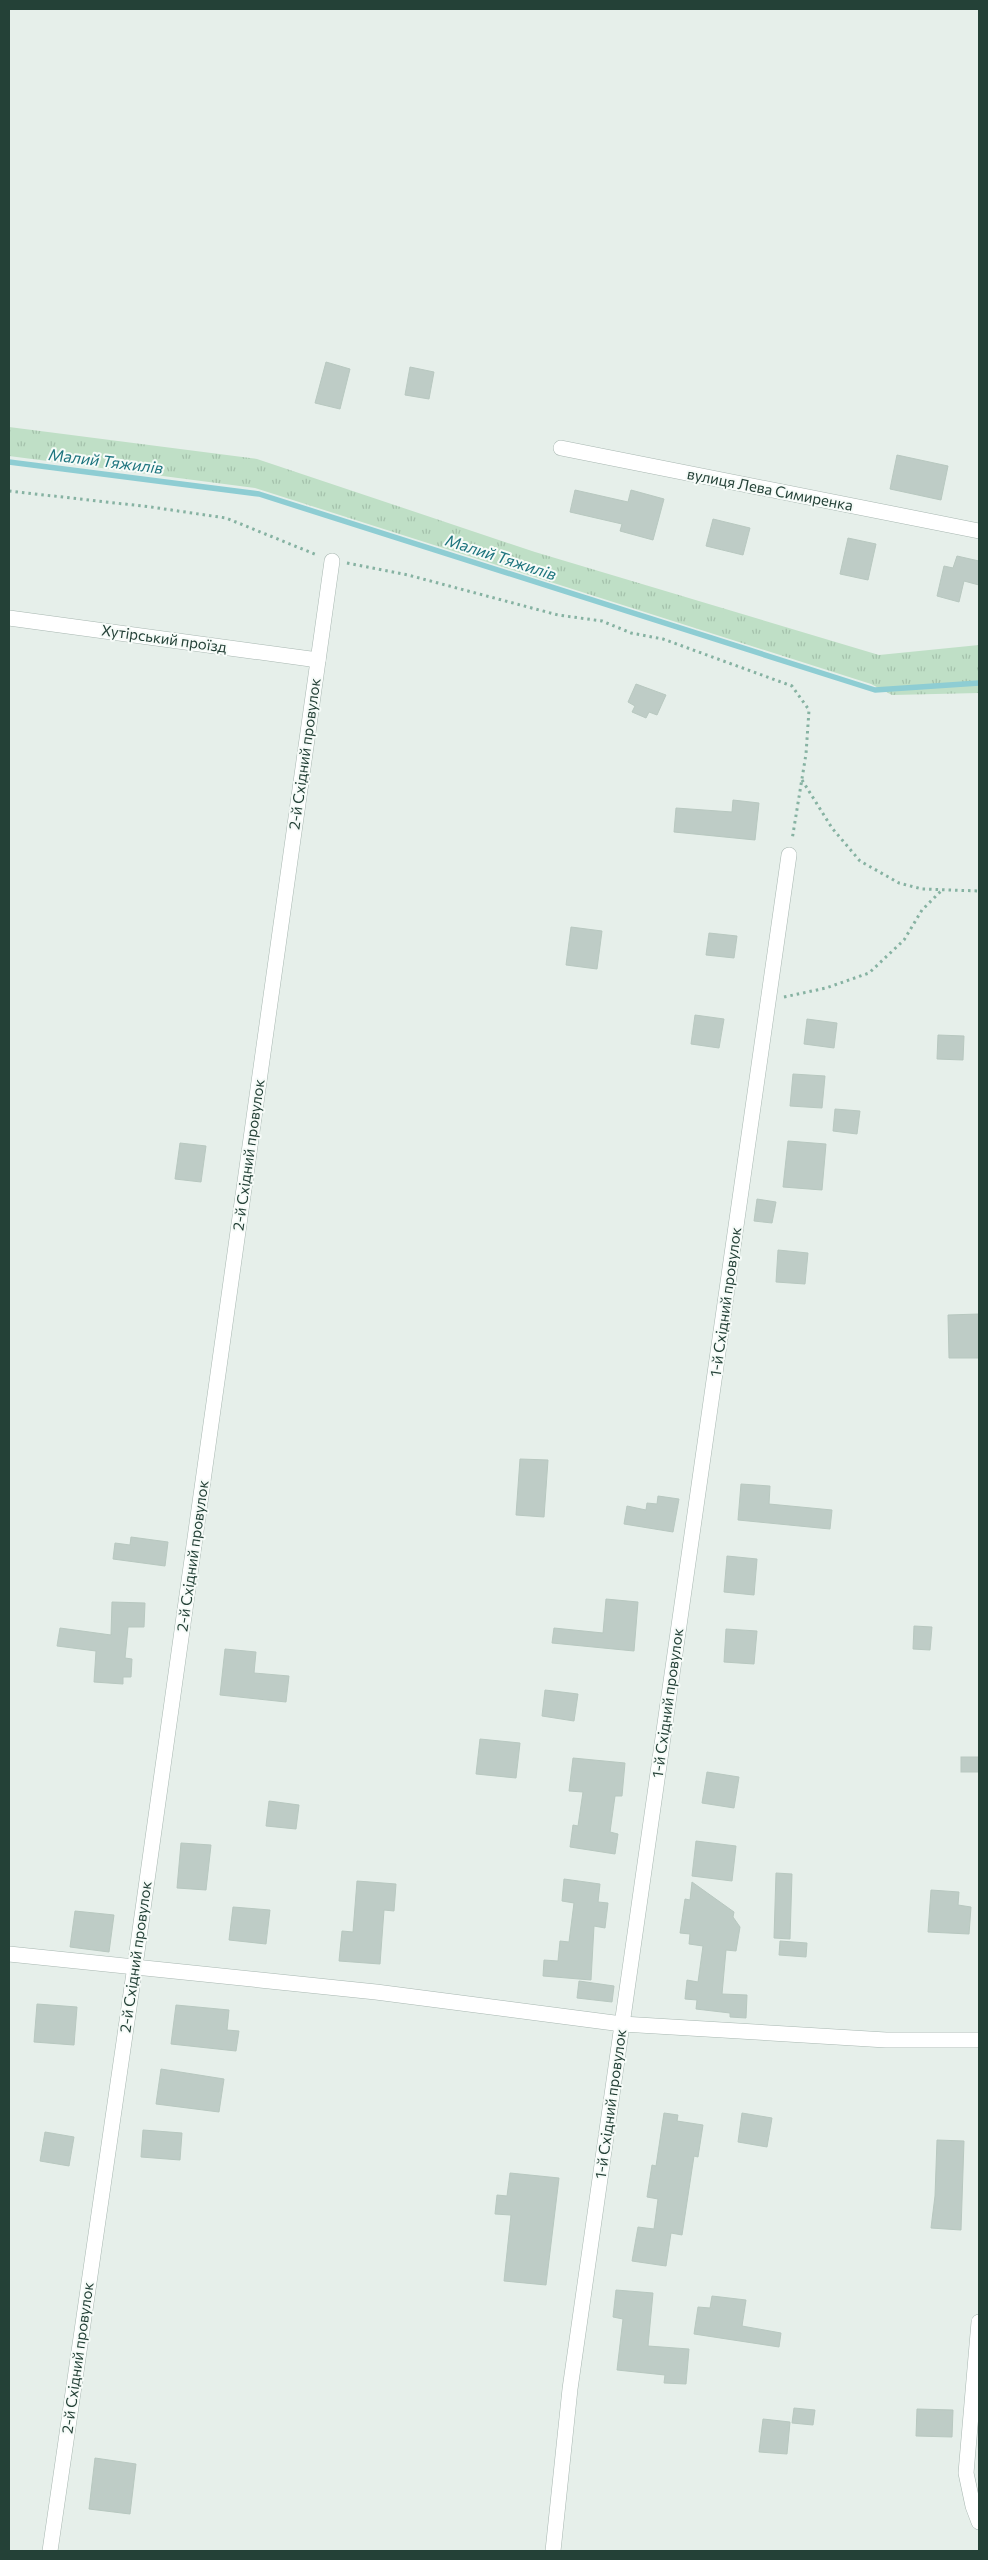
<svg xmlns="http://www.w3.org/2000/svg" width="988" height="2560" font-family="Commissioner,sans-serif">
<style>
.grass{fill:url(#grass-tufts)}
.lines{fill:none;stroke-linecap:round;stroke-linejoin:round}
.stream{stroke:#8ecdd3;stroke-width:5.5}
.building{fill:#beccc6;stroke:#b8c8c0}
.street-casing{stroke:#a8b7b1;stroke-width:16}
.path{stroke:#86b2a2;stroke-width:3;stroke-dasharray:2.5 4;stroke-linecap:butt}
.street{stroke:#fff;stroke-width:15}
.labels{text-anchor:middle;stroke-width:4;stroke-linejoin:round;paint-order:stroke}
.street-label{font-size:15px;fill:#244137;stroke:#f6fbf8}
.water-label{font-size:16px;font-style:italic;fill:#1d747e;stroke:#f6fbf8}
</style>
<defs>
<pattern id="grass-tufts" width="24" height="20" patternUnits="userSpaceOnUse" patternTransform="scale(1.25)"><rect width="24" height="20" fill="#bfdfc6"/><path d="M3 7l-1-3M5 7V3M7 7l1-3M15 17l-1-3M17 17v-4M19 17l1-3" fill="none" stroke="#a4c1ab"/></pattern>
</defs>
<rect width="100%" height="100%" fill="#e6efea"/>
<path class="grass" d="M9,427L257,459L535,552L879,655L979,645V693L892,695L871,684L255,488L9,456Z"/>
<g class="lines">
<path class="stream" d="M9,462L259,494L875,690L979,683"/>
</g>
<g class="building">
<path d="M326,362L350,369L340,409L315,403Z"/>
<path d="M410,367L434,372L429,399L405,395Z"/>
<path d="M897,455L948,466L941,500L890,489Z"/>
<path d="M575,490L628,502L631,490L664,499L653,540L620,531L622,524L570,512Z"/>
<path d="M713,519L750,528L743,555L706,546Z"/>
<path d="M848,538L876,544L868,580L840,574Z"/>
<path d="M957,556L979,561V585L964,581L959,602L937,596L944,566L953,568Z"/>
<path d="M636,684L666,695L657,715L649,712L646,718L632,712L635,706L628,702Z"/>
<path d="M733,800L759,803L755,840L674,832L676,808L732,812Z"/>
<path d="M571,927L602,931L597,969L566,965Z"/>
<path d="M709,933L737,936L734,958L706,955Z"/>
<path d="M695,1015L724,1019L719,1048L691,1044Z"/>
<path d="M807,1019L837,1023L834,1048L804,1044Z"/>
<path d="M938,1035L964,1036L963,1060L937,1059Z"/>
<path d="M793,1074L825,1076L822,1108L790,1106Z"/>
<path d="M835,1109L860,1111L857,1134L833,1131Z"/>
<path d="M788,1141L826,1144L822,1190L783,1187Z"/>
<path d="M180,1143L206,1146L201,1182L175,1179Z"/>
<path d="M757,1199L776,1202L772,1223L754,1221Z"/>
<path d="M778,1250L808,1253L805,1284L776,1282Z"/>
<path d="M979,1314V1358H949L948,1315Z"/>
<path d="M520,1459L548,1460L544,1517L516,1515Z"/>
<path d="M741,1484L770,1486L769,1504L832,1510L830,1529L738,1520Z"/>
<path d="M658,1496L679,1499L673,1532L624,1524L627,1506L646,1510L647,1503L657,1504Z"/>
<path d="M131,1537L168,1542L165,1566L113,1559L115,1543L130,1545Z"/>
<path d="M727,1556L757,1559L754,1595L724,1592Z"/>
<path d="M606,1599L638,1602L634,1651L552,1643L554,1628L603,1633Z"/>
<path d="M112,1602L145,1603L144,1627H128L125,1658L132,1659L131,1677H123V1684L94,1682L96,1651L57,1646L60,1628L111,1635Z"/>
<path d="M914,1626L932,1627L930,1650L913,1649Z"/>
<path d="M726,1629L757,1631L754,1664L724,1662Z"/>
<path d="M225,1649L256,1652L254,1673L289,1676L286,1702L220,1695Z"/>
<path d="M545,1690L578,1694L574,1721L542,1716Z"/>
<path d="M480,1739L520,1743L516,1778L476,1774Z"/>
<rect x="961" y="1757" width="18" height="15"/>
<path d="M573,1758L625,1763L622,1796H615L610,1832L618,1834L615,1854L570,1847L573,1825L578,1826L583,1792L569,1791Z"/>
<path d="M707,1772L739,1777L734,1808L702,1803Z"/>
<path d="M269,1801L299,1805L296,1829L266,1826Z"/>
<path d="M696,1841L736,1846L732,1881L692,1876Z"/>
<path d="M181,1843L211,1845L206,1890L177,1888Z"/>
<path d="M776,1873L792,1874L790,1939L774,1938Z"/>
<path d="M564,1879L600,1884L598,1902L608,1903L605,1928L594,1926L591,1980L543,1976L544,1960L558,1961L560,1941L569,1942L574,1903L562,1901Z"/>
<path d="M357,1881L396,1884L394,1911L384,1910L380,1964L339,1961L342,1931L353,1932Z"/>
<path d="M692,1882L734,1912L733,1917L740,1927L736,1951L726,1950L722,1994L747,1995L746,2018L730,2017V2013L696,2009L697,2000L685,1999L687,1980L698,1982L703,1946L689,1944L690,1934L680,1933L685,1899L690,1900Z"/>
<path d="M931,1890L959,1892L958,1905L971,1907L969,1934L928,1932Z"/>
<path d="M233,1907L270,1910L266,1944L229,1940Z"/>
<path d="M75,1911L114,1915L109,1952L70,1947Z"/>
<path d="M780,1941L807,1943L806,1957L779,1955Z"/>
<path d="M579,1981L614,1986L612,2002L577,1998Z"/>
<path d="M37,2004L77,2007L74,2045L34,2042Z"/>
<path d="M176,2005L229,2010L227,2030L239,2031L236,2051L171,2044Z"/>
<path d="M161,2069L224,2079L219,2112L156,2104Z"/>
<path d="M664,2113L678,2115L677,2121L703,2125L698,2157L694,2156L682,2235L671,2233L666,2266L632,2261L638,2227L654,2229L658,2199L647,2197L652,2165L656,2166Z"/>
<path d="M742,2113L772,2118L767,2147L738,2142Z"/>
<path d="M143,2130L182,2133L180,2160L141,2157Z"/>
<path d="M45,2132L74,2137L69,2166L40,2161Z"/>
<path d="M937,2140L964,2141L961,2230L931,2228L935,2196Z"/>
<path d="M510,2173L559,2178L546,2285L504,2281L511,2215L495,2214L497,2195L507,2196Z"/>
<path d="M616,2290L653,2293L648,2346L689,2349L686,2384L664,2383L665,2375L617,2370L623,2319L613,2317Z"/>
<path d="M712,2296L746,2300L742,2326L781,2333L779,2347L694,2334L698,2307L710,2308Z"/>
<path d="M794,2408L815,2410L813,2425L792,2423Z"/>
<path d="M917,2409L953,2410L952,2437L916,2436Z"/>
<path d="M763,2419L790,2422L787,2454L759,2452Z"/>
<path d="M95,2458L136,2464L130,2514L89,2509Z"/>
</g>
<g class="lines">
<g class="street-casing">
<g id="street">
<path d="M561,448L979,531"/>
<path d="M9,618L318,660"/>
<path d="M9,1954L376,1992L622,2024L886,2040H979"/>
<path d="M979,2322L966,2473L973,2506L979,2522"/>
<path d="M50,2551L135,1966L332,561"/>
<path d="M553,2551L570,2389L789,855"/>
</g>
</g>
<g class="path">
<path d="M9,491L151,507L226,518L317,555"/>
<path d="M347,563L408,575L558,615L602,621L631,633L663,639L792,686L809,710L806,754L792,840"/>
<path d="M802,780L832,828L860,861L899,883L922,889L979,891"/>
<path d="M784,997L826,988L869,973L904,940L922,910L943,889"/>
</g>
<use href="#street" class="street"/>
</g>
<g class="labels">
<g class="street-label">
<text transform="translate(770 490) rotate(11)" y="5">вулиця Лева Симиренка</text>
<text transform="translate(164 639) rotate(8)" y="5">Хутірський проїзд</text>
<text transform="translate(305 754) rotate(-82)" y="5">2-й Східний провулок</text>
<text transform="translate(249 1155) rotate(-82)" y="5">2-й Східний провулок</text>
<text transform="translate(726 1302) rotate(-82)" y="5">1-й Східний провулок</text>
<text transform="translate(193 1556) rotate(-82)" y="5">2-й Східний провулок</text>
<text transform="translate(668 1703) rotate(-82)" y="5">1-й Східний провулок</text>
<text transform="translate(136 1957) rotate(-82)" y="5">2-й Східний провулок</text>
<text transform="translate(611 2104) rotate(-82)" y="5">1-й Східний провулок</text>
<text transform="translate(78 2358) rotate(-82)" y="5">2-й Східний провулок</text>
</g>
<g class="water-label">
<text transform="translate(106 461) rotate(7)" y="6">Малий Тяжилів</text>
<text transform="translate(501 557) rotate(18)" y="6">Малий Тяжилів</text>
</g>
</g>
<rect width="988" height="2560" fill="none" stroke="#244137" stroke-width="20"/>
</svg>
